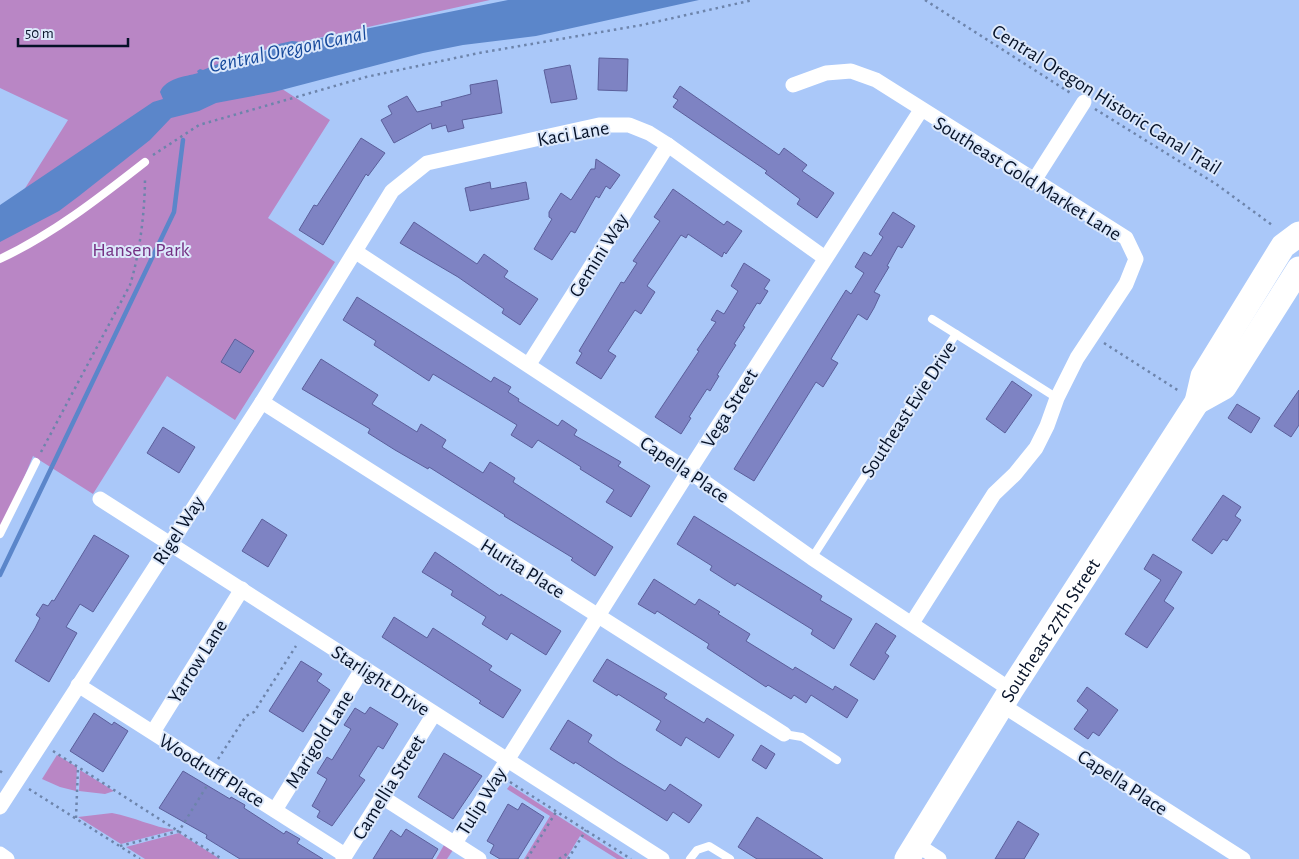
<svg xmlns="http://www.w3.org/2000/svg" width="1299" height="859" font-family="'Alegreya Sans',sans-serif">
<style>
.green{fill:#b986c5}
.water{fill:#5b86ca}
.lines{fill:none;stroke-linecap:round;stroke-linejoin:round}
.stream{stroke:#5b86ca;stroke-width:4.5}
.building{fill:#7e83c3;stroke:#5b5f9b}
.path{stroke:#6d84ab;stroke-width:2.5;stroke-dasharray:2.5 4;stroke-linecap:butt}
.service{stroke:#fff;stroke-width:8}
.minor{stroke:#fff;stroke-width:15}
.primary{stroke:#fff;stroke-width:25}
.labels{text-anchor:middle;stroke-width:4;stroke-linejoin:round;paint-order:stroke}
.street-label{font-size:20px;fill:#061228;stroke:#dce8fb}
.park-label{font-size:20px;fill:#743083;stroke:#dce8fb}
.water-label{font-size:21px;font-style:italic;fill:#16499b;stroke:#dce8fb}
</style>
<rect width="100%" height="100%" fill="#aac8f9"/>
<g class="green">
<path d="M0,0H490L233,57L330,120L268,218L335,262L235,420L167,376L93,494L33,456L0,537V228L68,120L0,88Z"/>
<path d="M57,755L77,767L76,791L60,787L42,779Z"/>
<path d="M80,770L114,791L105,794L79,791Z"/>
<path d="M510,785L625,859H617L580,836L566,859H524L550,816L507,789Z"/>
<path d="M112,813C134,817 153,827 175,830L121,844L78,817Z"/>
<path d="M179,833L220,859H145L126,847Z"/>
<path d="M444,845L453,850L447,859H436Z"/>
</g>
<path class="water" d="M508,0H699L536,36L463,45L423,53L274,92L216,103L199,111L171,118L150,140L79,196L59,211L0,242V205L153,102L163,99L160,92C166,78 184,77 198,73L197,71L200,69L203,70L230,59L266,51L274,45L292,41L301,42Z"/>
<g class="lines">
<path class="stream" d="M0,575L174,212L183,140"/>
</g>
<g class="building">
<path d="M599,58L628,59L627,91L598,90Z"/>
<path d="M570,65L577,99L551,103L544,70Z"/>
<path d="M497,80L502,113L462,120L464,128L448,132L446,125L432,129L431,123L394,143L381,120L392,114L388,106L407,96L417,112L442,106L441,102L471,94L470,85Z"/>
<path d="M680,86L779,155L784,148L807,165L802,171L834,193L817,218L797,204L800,199L765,173L767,171L673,107L678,100L673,97Z"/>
<path d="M361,138L385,153L368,176L366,174L323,245L299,230L314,205L317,206Z"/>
<path d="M596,159L620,175L610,189L606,186L599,198L596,196L575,233L571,231L552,260L534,249L552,219L549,217V212L561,193L571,200L591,169H595Z"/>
<path d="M490,182L491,189L526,182L529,199L470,211L465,188Z"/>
<path d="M673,189L724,225L727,221L742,231L726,254L724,252L722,257L688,234L686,238L681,235L647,286L655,292L641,314L635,310L608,351L616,356L601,379L576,363L582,353L579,351L621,282L624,283L637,263L633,261L660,221L654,217Z"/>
<path d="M893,212L915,226L902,248L898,246L887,266L889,267L874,292L880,295L874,308L867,320L858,314L831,359L838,363L823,387L816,382L754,481L734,469L846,290L851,294L864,273L855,267L864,252L871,256L883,237L879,234Z"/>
<path d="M414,222L477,264L484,254L508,271L504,277L538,299L520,325L502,313L504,309L458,277L400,243Z"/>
<path d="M744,263L770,280L764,289L768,291L760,304L757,303L743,326L745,327L734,344L736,345L717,375L719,376L710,391L707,389L689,417L691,418L681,434L655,417L699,351L697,350L716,322L711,320L717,310L724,314L738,291L731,286Z"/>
<path d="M357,297L491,382L494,377L511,387L508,392L519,399L518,401L558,426L562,420L577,430L574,435L621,462L618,466L650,486L631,517L606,502L614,490L580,469L581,467L538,440L532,448L511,435L517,425L433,374L429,381L374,345L376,341L343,320Z"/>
<path d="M235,339L254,351L240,373L221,362Z"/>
<path d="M321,359L378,395L372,404L417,432L421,424L446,440L442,447L483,473L490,462L515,478L513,482L613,547L595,576L571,560L573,558L504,516L505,515L429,467L428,469L395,450L368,433L370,429L302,389Z"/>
<path d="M1012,381L1032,395L1005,433L986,419Z"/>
<path d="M1299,390V425L1291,437L1274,426Z"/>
<path d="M1237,404L1260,418L1251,433L1228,418Z"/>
<path d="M163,427L195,447L179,473L147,453Z"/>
<path d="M1223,495L1241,507L1235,516L1241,520L1227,541L1223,539L1212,554L1192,540Z"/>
<path d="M694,516L822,596L820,600L852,619L834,649L811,634L813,630L737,583L735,586L710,570L712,566L677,544Z"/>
<path d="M262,519L287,535L268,567L242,551Z"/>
<path d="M94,535L129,556L93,612L80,604L66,627L77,633L49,682L15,661L35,628L40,618L36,615L43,604L48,606L52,600L54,601Z"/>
<path d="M435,552L500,596L501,594L561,631L546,655L511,633L507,640L482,624L486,617L451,595L453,591L422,572Z"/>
<path d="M1153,554L1182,572L1164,601L1174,608L1147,648L1125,634L1161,580L1144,569Z"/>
<path d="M654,579L695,605L699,599L720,612L718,614L750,634L746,641L793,670L795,667L833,690L835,686L858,700L847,718L811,695L806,703L794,695L791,699L768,685L766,687L707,648L709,644L657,611L655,614L638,604Z"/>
<path d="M394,617L427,638L433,628L492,666L489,670L521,690L503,718L479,703L481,701L382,637Z"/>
<path d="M876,623L896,636L885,653L889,656L874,680L850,665Z"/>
<path d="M607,659L667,694L664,698L704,723L707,718L734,735L719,758L686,737L681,746L656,730L661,721L618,694L617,696L593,681Z"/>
<path d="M301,661L322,674L317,681L330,690L303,732L269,711Z"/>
<path d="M1087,687L1118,710L1099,736L1093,732L1088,739L1074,729L1088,710L1077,701Z"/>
<path d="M370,707L398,724L383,749L378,746L359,776L365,780L332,826L317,817L320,811L312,806L327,779L317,773L327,757L332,760L351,729L344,725L355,708L365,714Z"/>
<path d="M94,713L112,725L114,722L128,731L103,772L70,751Z"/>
<path d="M568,720L592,735L588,742L618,762L665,791L670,784L702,805L689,823L673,812L667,821L575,762L574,764L550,749Z"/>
<path d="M761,745L775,754L766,769L752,760Z"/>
<path d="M444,753L482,776L453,819L418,797Z"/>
<path d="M183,771L230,799L231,797L245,805L244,808L284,834L286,831L300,839L297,843L323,859H240L206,838L207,835L159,808Z"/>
<path d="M522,803L544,817L518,859H500L490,853L494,845L487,841L508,804L518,810Z"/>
<path d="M757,817L823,859H757L738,847Z"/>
<path d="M1018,821L1039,834L1024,859H995Z"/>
<path d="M406,829L438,849L432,859H373L391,830L401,837Z"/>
</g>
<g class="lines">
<g class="path">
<path d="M925,0L1072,94"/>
<path d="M1095,109L1216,184L1272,225"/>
<path d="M153,155L199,125L366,77L479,53L642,25L753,0"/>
<path d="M1104,343L1179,391"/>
<path d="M41,452L130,285C140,253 145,210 145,177"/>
<path d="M53,751L222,859"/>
<path d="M218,759L246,716L254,712L296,646"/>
<path d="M0,771L5,775"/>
<path d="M510,782L631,859"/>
<path d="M29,789L140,859"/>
<path d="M76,818L78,767"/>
<path d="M120,846L179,831L208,784"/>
<path d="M527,859L556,812"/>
<path d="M559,859L570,852"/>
<path d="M568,859L586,830"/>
</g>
<g class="service">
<path d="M0,259C53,234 99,198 145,162"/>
<path d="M932,319L956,334"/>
<path d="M0,534L36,462"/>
<path d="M812,558L956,334L1057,398"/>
<path d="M784,734L802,737L837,760"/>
<path d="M690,859L697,850L709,846L730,859"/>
</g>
<g class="minor">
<path d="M793,85L826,73L851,71L876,80L1126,238L1136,259L1126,284L1077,358L1057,398L1047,426L1036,448L1015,474L994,494L912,623"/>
<path d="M1035,179L1084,102"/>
<path d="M356,252L689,471L812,558L1011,690"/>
<path d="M529,364L668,145"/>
<path d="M262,402L784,734"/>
<path d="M100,499L662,859"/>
<path d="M78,685L345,855"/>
<path d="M1002,705L1243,859"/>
<path d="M153,732L242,589"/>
<path d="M382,797L479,859"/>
<path d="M0,807L262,402L392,191L427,163L599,125H629L649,133L668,145L825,258"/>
<path d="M275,810L363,668"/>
<path d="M455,843L689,471L921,110"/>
<path d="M916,844L939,859"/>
<path d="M0,854L7,859"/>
<path d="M343,859L434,714"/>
</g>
<g class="primary">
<path d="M1197,402L1224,387L1299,269"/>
<path id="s1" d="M907,859L1011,690L1197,402L1203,376L1283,246L1299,234"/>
</g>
</g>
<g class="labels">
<g class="street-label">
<text transform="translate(1107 99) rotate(32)" y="7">Central Oregon Historic Canal Trail</text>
<text transform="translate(573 133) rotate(-10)" y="7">Kaci Lane</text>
<text transform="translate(1028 178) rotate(32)" y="7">Southeast Gold Market Lane</text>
<text transform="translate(598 255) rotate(-58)" y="7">Gemini Way</text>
<text transform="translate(729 408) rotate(-58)" y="7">Vega Street</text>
<text transform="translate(908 409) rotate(-57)" y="7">Southeast Evie Drive</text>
<text transform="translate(685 469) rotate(34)" y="7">Capella Place</text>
<text transform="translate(178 530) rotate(-57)" y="7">Rigel Way</text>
<text transform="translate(523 568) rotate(32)" y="7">Hurita Place</text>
<text dy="7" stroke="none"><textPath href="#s1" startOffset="270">Southeast 27th Street</textPath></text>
<text transform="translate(197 661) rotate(-58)" y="7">Yarrow Lane</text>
<text transform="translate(381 680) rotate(33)" y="7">Starlight Drive</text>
<text transform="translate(319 739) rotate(-58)" y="7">Marigold Lane</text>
<text transform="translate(212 770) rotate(32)" y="7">Woodruff Place</text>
<text transform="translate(1123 782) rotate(33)" y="7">Capella Place</text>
<text transform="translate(388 787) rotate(-58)" y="7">Camellia Street</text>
<text transform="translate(481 801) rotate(-58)" y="7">Tulip Way</text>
</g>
<g class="park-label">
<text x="141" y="256">Hansen Park</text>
</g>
<g class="water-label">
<text transform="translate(288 49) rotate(-12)" y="7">Central Oregon Canal</text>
</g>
</g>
<path d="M18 38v8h110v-8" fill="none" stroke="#061228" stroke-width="2.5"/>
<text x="25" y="38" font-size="15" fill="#061228" stroke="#dce8fb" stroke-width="4" paint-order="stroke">50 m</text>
</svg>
